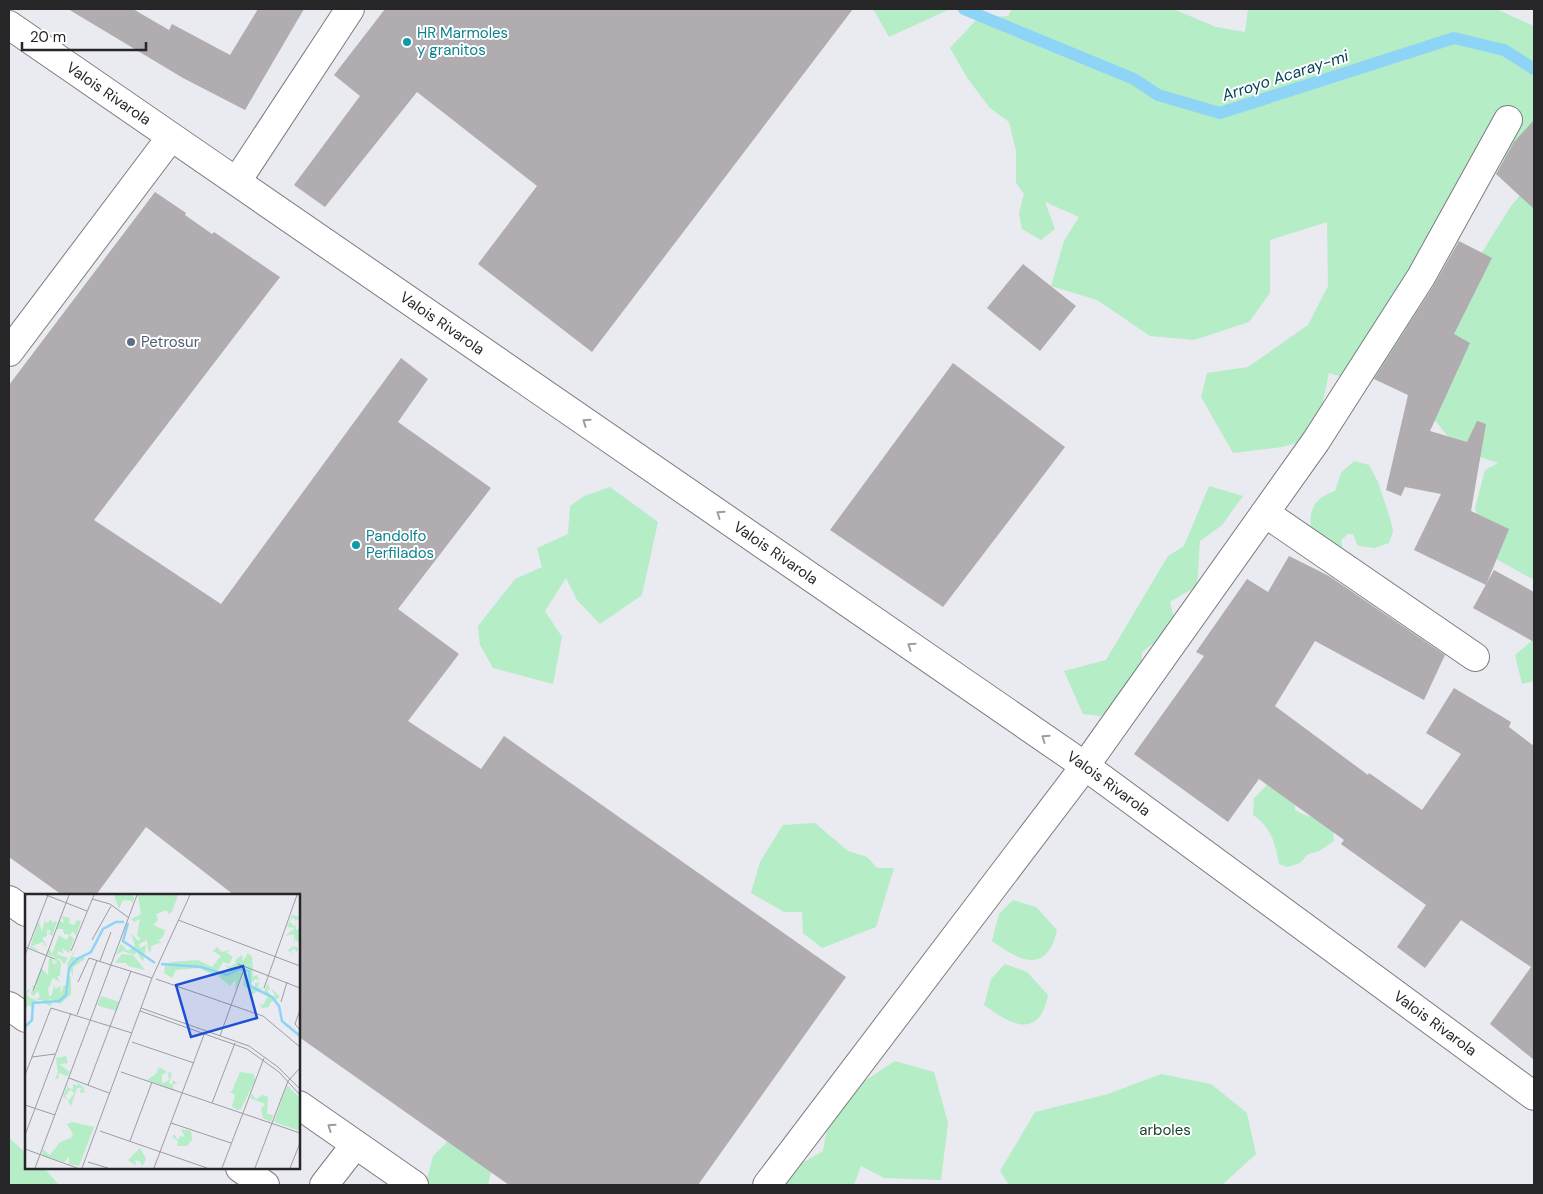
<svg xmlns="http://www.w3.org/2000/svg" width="1543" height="1194" font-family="'DM Sans',sans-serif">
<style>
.green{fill:#b4edc6}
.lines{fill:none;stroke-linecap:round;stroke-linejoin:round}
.stream{stroke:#8ed4f7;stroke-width:12}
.building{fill:#b0acb0}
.minor-casing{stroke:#7c7c82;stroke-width:30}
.minor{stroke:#fff;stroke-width:28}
.oneway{stroke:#9d9d9e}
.culture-dot{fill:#0f9aa8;stroke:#fff;stroke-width:2}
.service-dot{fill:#5c6f8a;stroke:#fff;stroke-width:2}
.labels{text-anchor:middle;stroke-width:4;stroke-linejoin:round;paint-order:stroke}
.culture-label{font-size:15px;fill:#0d838f;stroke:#fff;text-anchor:start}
.street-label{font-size:15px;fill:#262628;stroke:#fff}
.service-label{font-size:15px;fill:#4e5e75;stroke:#fff;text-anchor:start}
.park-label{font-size:15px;fill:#164529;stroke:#fff}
.water-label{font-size:16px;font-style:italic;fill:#05435a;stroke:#fff}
.inset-river{fill:none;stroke:#8ed4f7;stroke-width:2.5}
.inset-road{fill:none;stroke:#9c9ca1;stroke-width:1}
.view{fill:#1d4ed8;fill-opacity:0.15;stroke:#1d4ed8;stroke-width:2.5}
.inset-edge{fill:none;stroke:#262628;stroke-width:2.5}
</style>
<rect width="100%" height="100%" fill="#eaeaf1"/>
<g class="green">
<path d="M873,9H950L889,37Z"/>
<path d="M1012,9H1173L1216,27L1245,32L1248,9H1496L1534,26V154L1511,151L1453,215L1419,286L1416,349L1367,384L1329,373L1315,438L1282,447L1233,453L1201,397L1207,373L1248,367L1308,325L1328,286L1327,222L1270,240V293L1249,322L1194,340L1150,336L1097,300L1051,286L1064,241L1079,217L1045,202L1055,229L1041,240L1022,229L1019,213L1024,194L1016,183V151L1009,122L990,108L968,79L950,48L978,18L1008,16Z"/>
<path d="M1534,179V580L1498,560L1474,540L1478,518L1475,508L1485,470L1498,463L1459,450L1429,413L1466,278L1511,206Z"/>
<path d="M1354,461L1369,465L1378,482L1390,518L1393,531L1389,543L1375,548L1358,546L1353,534H1348L1341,540L1344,556L1313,536C1307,514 1311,499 1335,491L1341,473Z"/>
<path d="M1209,486L1243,496L1222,525L1200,541L1197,586L1170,602L1176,626L1142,652L1141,677L1101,716L1083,714L1064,671L1106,660L1168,556L1184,546Z"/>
<path d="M610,487L658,522L642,595L600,624L577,600L566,578L545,611L562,637L553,684L493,668L480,645L478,626L515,579L542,567L537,548L568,534L570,506L584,496Z"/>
<path d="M1534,639V681L1522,684L1515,655Z"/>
<path d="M1267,785H1283L1295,798V810C1306,818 1320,817 1332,820L1334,841L1319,851L1308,854L1300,863L1287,867L1279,864C1275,843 1272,828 1253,815L1254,798Z"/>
<path d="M815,823L848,851L867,857L877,868H894L876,927L822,948L803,933L802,912H784L751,893L760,862L783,825Z"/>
<path d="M1013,900L1036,907L1057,930C1047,975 1019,961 992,941L999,914Z"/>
<path d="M1005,964L1027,972L1048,995C1039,1040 1011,1025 984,1005L991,979Z"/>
<path d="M895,1061L934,1072L948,1123L941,1180L884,1178L861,1166L854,1185H779L790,1170L823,1151L829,1116L857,1086Z"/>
<path d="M1161,1074L1211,1084L1247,1113L1256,1154L1222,1185H1009L1000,1171L1035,1112L1108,1094Z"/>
<path d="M9,1138L26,1153V1168H44L59,1185H9Z"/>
<path d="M447,1142L470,1149L491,1172L488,1185H429L426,1183L433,1156Z"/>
</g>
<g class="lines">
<path class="stream" d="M964,9L1134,79L1158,95L1220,113L1454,38L1504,50L1534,69"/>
</g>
<g class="building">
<path d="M68,9H133L169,30L172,24L230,55L258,9H304L245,110L183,78Z"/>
<path d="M385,9H853L592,352L478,264L537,186L417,92L325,207L294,185L360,96L334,75Z"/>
<path d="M1534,120V209L1496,174L1514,142Z"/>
<path d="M155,192L186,213L185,215L212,234L214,232L280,277L94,520L221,604L401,358L428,379L398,422L491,488L398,609L459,654L408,721L481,769L504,736L846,977L698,1185H509L299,1037V895H234L146,827L96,895H62L9,857V385Z"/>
<path d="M1459,241L1492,258L1454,334L1470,343L1430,431L1467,442L1477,421L1486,424L1471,511L1509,529L1486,585L1414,550L1441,494L1405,487L1401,496L1386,490L1408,395L1374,379L1434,285Z"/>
<path d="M1023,264L1076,306L1040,351L987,308Z"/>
<path d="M953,363L1065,447L943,607L830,530Z"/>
<path d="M1289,556L1329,576L1445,655L1424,700L1315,641L1275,706L1368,775L1369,773L1422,810L1461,754L1426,733L1454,688L1511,722L1509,727L1534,746V1060L1490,1024L1531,967L1461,920L1425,968L1397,947L1426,905L1341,844L1344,840L1259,779L1228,822L1134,754L1204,656L1196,652L1247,579L1268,592Z"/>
<path d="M1494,570L1534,592V642L1473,608Z"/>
</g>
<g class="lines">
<g class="minor-casing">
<g id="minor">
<path id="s1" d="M9,25L1085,766L1534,1096"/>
<path d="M237,181L350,9"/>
<path d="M9,352L171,137"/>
<path d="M1265,513L1475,657"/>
<path d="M9,900L26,912"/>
<path d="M9,1006L26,1018"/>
<path d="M299,1105L414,1185"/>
<path d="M240,1168L265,1185"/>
<path d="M324,1185L355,1145"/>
<path d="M767,1185L1085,766L1316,441L1421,277L1508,120"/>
</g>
</g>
<use href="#minor" class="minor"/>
</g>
<defs><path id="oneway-chevron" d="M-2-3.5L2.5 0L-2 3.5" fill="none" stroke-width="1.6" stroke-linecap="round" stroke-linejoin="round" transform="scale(1.25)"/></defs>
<g class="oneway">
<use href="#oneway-chevron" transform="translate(586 422) rotate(-145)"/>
<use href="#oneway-chevron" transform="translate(720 514) rotate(-145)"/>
<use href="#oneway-chevron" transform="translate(911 646) rotate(-145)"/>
<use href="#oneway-chevron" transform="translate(1045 738) rotate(-145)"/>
<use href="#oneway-chevron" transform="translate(331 1127) rotate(-145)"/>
</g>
<g class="culture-dot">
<circle cx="407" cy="42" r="5"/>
<circle cx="356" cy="545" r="5"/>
</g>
<circle class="service-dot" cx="131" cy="342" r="5"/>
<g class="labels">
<g class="culture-label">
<text x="417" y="38">HR Marmoles<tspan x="417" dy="17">y granitos</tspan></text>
<text x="366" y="541">Pandolfo<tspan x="366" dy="17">Perfilados</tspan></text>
</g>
<g class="street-label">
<text dy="5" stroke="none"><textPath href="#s1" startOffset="121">Valois Rivarola</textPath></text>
<text dy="5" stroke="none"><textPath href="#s1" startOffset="526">Valois Rivarola</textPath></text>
<text dy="5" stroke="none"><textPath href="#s1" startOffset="931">Valois Rivarola</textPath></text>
<text dy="5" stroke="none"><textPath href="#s1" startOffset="1336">Valois Rivarola</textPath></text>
<text dy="5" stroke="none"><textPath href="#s1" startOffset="1741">Valois Rivarola</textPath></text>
</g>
<g class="service-label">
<text x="141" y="347">Petrosur</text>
</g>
<g class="park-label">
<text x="1165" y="1135">arboles</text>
</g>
<g class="water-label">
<text transform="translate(1285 75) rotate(-18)" y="6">Arroyo Acaray-mi</text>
</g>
</g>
<g transform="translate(25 894)">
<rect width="275" height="275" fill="#eaeaf1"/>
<path d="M89,1H108L109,5L107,10V7L98,6L94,15ZM113,1H153L147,18L143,20L142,16L131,20L133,26L128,31L140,36L138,43L133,47L137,48L126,52V58L123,56L122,46L114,50L115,54L121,51L118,68L112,58L109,61L98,57L91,61L96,50L103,57L110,52L106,39L112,46H116L112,41L115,25L109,28L106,25L116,20ZM267,21L275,23L271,27L268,23L265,28L270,33L271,29V36L275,34V51L270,44L269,52L273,54L272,59L270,55L266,56L267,60L263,56L269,52V40L260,42L270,34L262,33ZM37,22L45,24L44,29L49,31L52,26L56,27L51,42L48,37L45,41L49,45L44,59L37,54L39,60L34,57L32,60L43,64L39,70L35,65H31L35,67L36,70L35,82H32L35,88L28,84L23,95L24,102L17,105L27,101L29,90L30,95L36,92L35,101L39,91L42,93L43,82L46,83V100L35,110L25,105L23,107L28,110L24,112L17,106H12L7,110L8,113L3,111L0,116L2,96L6,94L2,100L5,104L12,106L15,102L13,97L8,102L5,98L11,96L7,94L8,91L14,93L10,90L16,74L23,81L24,65L27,64L28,70L33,69L30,67V63L21,60L24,54L27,60L34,41L41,46L45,41L39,40L38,35H31L34,26L39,29ZM20,26L21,30L26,25L28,30L29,27L32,28L27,42L24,40L26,37L22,35V42L17,44L22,52L16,50L20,51L18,48L7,52L14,57L5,54L12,31L14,28L17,38ZM52,52L47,63H51L48,68L58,62L60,65L48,73V82L42,70ZM192,53L197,58L204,56L202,59L208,63L204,70L198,68L190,82L174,74L151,76L147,84L139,79L140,71L147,68L173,66L187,73L196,62L188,57ZM223,59L227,63L228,83L232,81L234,86L230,85L226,90L230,93V89L234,88L233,94H238L225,102L226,97L218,91L219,79L210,96L211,85L205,92L193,82L197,77H205L200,70L204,73L211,69L210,66L217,61L218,67ZM97,60L108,61L120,76L103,72L101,69H90ZM243,89L245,95L242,96L247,103L244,105L250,102L246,94L255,103L245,109L244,113L237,114L234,110L238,111L243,102L238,99ZM76,102L94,108L91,117L72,111ZM41,162L43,169L34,170L45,178L42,182L34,179L33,185H30L33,179L31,164ZM134,173L142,178L137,181V190L144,186L143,178L147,179L144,189L147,191L148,186L152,189L147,191L149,196L122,186L131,180ZM215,178L229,180L230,186L216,215L212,216L207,212L210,201L204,197H207ZM51,188L61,195L57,194L60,198L55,199L56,194H52L46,212L43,207L49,200L46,195L40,202L43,205L38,203L43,190V194L48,195V190L54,192ZM262,191L275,204V237L249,228ZM227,200L231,205L238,201L243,203L242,220L248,221L246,228L238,224L236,215L240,210L225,204ZM47,228L69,233L54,272L44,270V263L39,268L17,261L18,255L25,261L35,248L46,244L48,240L42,230ZM156,235L166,237L167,246L162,252H152L153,247L147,243L149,240L153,246L155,242L160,243ZM115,254L121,265L117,273L115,267L110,266L111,272L103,266Z" fill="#b4edc6"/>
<path class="inset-river" d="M103,29L98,47L130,69M136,70L176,73L202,81L214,75L224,77L225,92L247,103L254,112L257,127L275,142M0,133L7,126L8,109L34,107L41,101L44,74L52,65L66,58L78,35L91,28H99"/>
<path class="inset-road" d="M21,1L62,17M67,5L85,10L104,24M153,26L275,72M67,46L86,12M0,53L30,65M46,57L69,1M0,61L23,1M75,67L86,38M213,70L275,94M131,85L238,122L275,153M53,88L64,64L127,84M239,94L272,1M8,97L44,1M256,108L262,88M116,114L224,152L253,173L275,195M275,116L270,130L275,136M115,117L222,155L254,178L275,201M52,121L72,66M195,142L218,78M107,148L169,169M7,163L30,160M96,178L275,239M0,181L26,114L107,139M44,184L84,199M63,191L106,77M187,209L210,149M0,211L30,221M146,229L206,249M75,237L182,274M0,241L46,119M105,247L127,188M0,255L52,274M63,268L83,274M10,274L112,1M57,274L127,84L165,1M129,274L180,138M197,274L239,164M230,274L263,187L275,174M265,274L275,249"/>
<path class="view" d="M218,72L232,124L166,143L151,91Z"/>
<rect width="275" height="275" class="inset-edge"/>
</g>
<rect width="1543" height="1194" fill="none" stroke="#262628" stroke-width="20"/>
<path d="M22 42v8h124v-8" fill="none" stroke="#262628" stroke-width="2.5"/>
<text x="30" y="42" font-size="15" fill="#262628" stroke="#ffffff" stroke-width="4" paint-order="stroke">20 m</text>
</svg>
